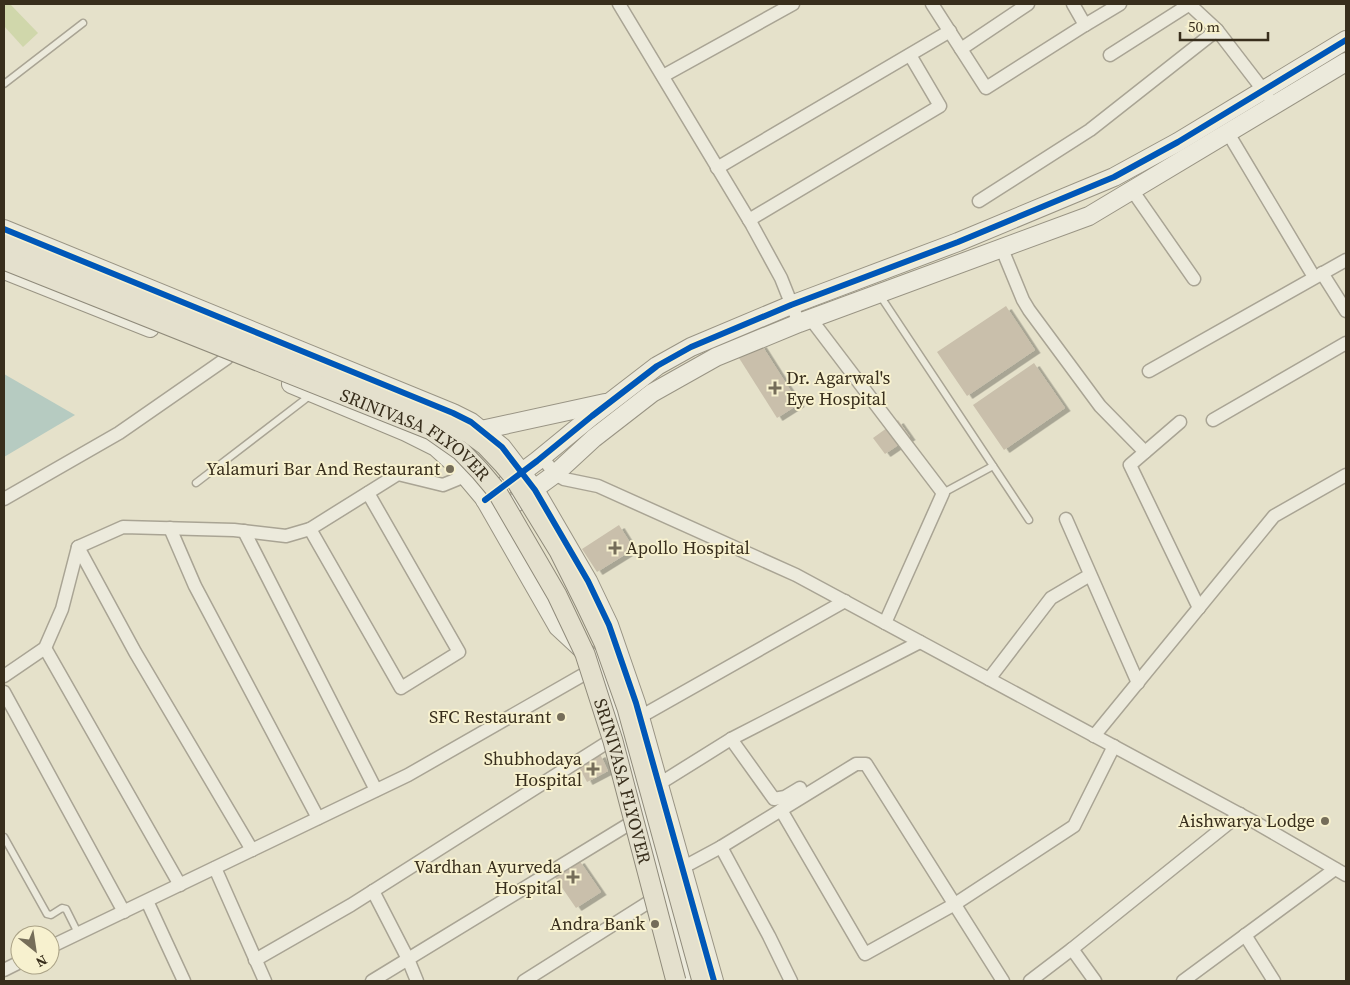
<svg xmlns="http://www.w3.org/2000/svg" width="1350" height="985" font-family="'Source Serif 4',serif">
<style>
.green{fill:#d0d7ab}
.water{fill:#b6cbc1}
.building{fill:#c9bfab;filter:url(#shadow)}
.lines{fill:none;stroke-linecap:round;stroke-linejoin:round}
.lane-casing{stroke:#a9a494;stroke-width:9}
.street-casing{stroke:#a9a494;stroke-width:15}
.secondary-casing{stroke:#999484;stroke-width:20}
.lane{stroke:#eceadc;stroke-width:6}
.street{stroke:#eceadc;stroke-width:12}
.secondary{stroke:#eceadc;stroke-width:18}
.primary-bridge-casing{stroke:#8f8a7a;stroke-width:21;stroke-linecap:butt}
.primary-bridge{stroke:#e4e0cd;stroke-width:19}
.cycleway-casing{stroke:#f7f1cf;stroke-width:9}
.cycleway{stroke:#0057b8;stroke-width:6}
.poi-dot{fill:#756d59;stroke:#f7f1cf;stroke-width:2}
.labels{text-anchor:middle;stroke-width:4;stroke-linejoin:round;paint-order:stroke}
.poi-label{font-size:18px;fill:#382e1c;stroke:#f7f1cf;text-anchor:end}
.street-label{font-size:18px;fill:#382e1c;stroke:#f7f1cf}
</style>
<defs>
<filter id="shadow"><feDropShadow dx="5.5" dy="3" stdDeviation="0" flood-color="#0004"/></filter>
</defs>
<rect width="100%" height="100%" fill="#e5e1ca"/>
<path class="green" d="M7,4H10L38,33L23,47L4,26V6Z"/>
<path class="water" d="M4,374L75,415L4,457Z"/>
<g class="building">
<path d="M1006,306L1035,350L967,396L937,352Z"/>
<path d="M761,344L799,404L777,418L739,358Z"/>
<path d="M1034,363L1065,408L1004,450L973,405Z"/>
<path d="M898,420L910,437L885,454L873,438Z"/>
<path d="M619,525L634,549L597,572L582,549Z"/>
<path d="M600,754L608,771L587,782L578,765Z"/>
<path d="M579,860L601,892L576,908L554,876Z"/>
</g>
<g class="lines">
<g class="lane-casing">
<g id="lane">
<path d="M4,84L83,23"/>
<path d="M879,294L1029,520"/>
<path d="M196,483L312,394"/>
<path d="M943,493L993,466"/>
<path d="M4,837L47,914L51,915L62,908L66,909L78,933"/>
</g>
</g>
<g class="street-casing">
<g id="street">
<path d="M619,4L752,225L781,278L799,323"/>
<path d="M932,4L986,88L1085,25L1073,4"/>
<path d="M1190,5L1217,30"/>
<path d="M1085,25L1120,4"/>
<path d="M961,49L1028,4"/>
<path d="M1110,55L1190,4"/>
<path d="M663,76L793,4"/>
<path d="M1228,133L1314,277"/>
<path d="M717,168L950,31"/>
<path d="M1132,190L1194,279"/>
<path d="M979,201L1090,130L1217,30L1267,95"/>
<path d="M749,220L940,106L910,55"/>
<path d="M1002,249L1023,300L1029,310L1100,406L1145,452"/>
<path d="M1322,273L1346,311"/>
<path d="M810,318L943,493L885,623"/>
<path d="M1149,371L1346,260"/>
<path d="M1213,420L1346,343"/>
<path d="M1180,422L1130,465L1199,608"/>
<path d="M542,457L555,474L564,479L598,486L796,575L1258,824L1346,875"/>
<path d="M4,499L119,433L227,358"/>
<path d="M1066,519L1138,683"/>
<path d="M170,528L195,586L318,818"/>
<path d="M310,529L401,688L459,652L368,493"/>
<path d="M244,531L376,790"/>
<path d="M45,648L180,885"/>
<path d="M4,676L45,648L62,609L78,547"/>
<path d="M989,679L1051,598L1090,575"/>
<path d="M4,692L124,912"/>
<path d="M640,717L845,601"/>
<path d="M1094,736L1274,516L1346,475"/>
<path d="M731,739L774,799L785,797L800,788"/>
<path d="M659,784L731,739L920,642"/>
<path d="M781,810L865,954L955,904L1074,826L1114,746"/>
<path d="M721,847L769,936L791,981"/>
<path d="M252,850L135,652L78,547L123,527L234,530L286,536L310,529L398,474L443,485L465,476"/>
<path d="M215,868L265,981"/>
<path d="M682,868L721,847L856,764H866L1003,981"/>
<path d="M373,891L408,959L417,981"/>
<path d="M147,901L184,981"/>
<path d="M1245,935L1274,981"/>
<path d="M50,947L408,775L595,668"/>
<path d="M1072,949L1240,814"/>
<path d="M255,960L351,905L619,735"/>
<path d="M4,970L20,962"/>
<path d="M372,981L639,818"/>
<path d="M524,981L660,895"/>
<path d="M1030,981L1072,949L1095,981"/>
<path d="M1183,981L1335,869"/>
</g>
</g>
<g class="secondary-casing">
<g id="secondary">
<path d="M4,229L453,413L471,422L502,447L535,490L588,581L609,625L636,703L714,981"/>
<path d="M4,270L150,328"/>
<path d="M291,384L406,432L436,447L457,466L484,498L558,627L600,666L607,684L689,981"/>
<path d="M481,430L605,403"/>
<path d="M485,500L537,461L592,416L657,366L691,347L791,305L958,242L1114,177L1178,142L1346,40"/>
<path d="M496,517L555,474L594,438L652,393L716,357L799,323L1089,216L1346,62"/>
</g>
</g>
<use href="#lane" class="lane"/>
<use href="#street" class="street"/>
<use href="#secondary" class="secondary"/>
<g class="primary-bridge-casing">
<g id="primary-bridge">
<path d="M4,241L434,417L470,434L485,445L503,464L513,476L559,551L585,603L604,643L627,708L702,981"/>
<path id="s1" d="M4,260L431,430L461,451L480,471L496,490L557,595L585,654L613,741L676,981"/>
</g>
</g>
<use href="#primary-bridge" class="primary-bridge"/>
<g class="cycleway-casing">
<g id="cycleway">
<path d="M4,229L453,413L471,422L502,447L535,490L588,581L609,625L636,703L714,981"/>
<path d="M485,500L537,461L592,416L657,366L691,347L791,305L958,242L1114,177L1178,142L1346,40"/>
</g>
</g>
<use href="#cycleway" class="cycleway"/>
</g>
<g class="poi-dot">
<path d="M772.5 380.5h5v5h5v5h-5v5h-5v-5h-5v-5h5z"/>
<circle cx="450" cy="469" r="5"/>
<path d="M612.5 540.5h5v5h5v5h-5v5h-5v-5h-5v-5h5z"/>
<circle cx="561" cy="717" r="5"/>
<path d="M590.5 761.5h5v5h5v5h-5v5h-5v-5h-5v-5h5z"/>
<circle cx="1325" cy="821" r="5"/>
<path d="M570.5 869.5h5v5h5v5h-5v5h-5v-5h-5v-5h5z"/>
<circle cx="655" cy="924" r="5"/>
</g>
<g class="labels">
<g class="poi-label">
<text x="786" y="384" text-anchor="start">Dr. Agarwal's<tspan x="786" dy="21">Eye Hospital</tspan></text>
<text x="440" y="475">Yalamuri Bar And Restaurant</text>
<text x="626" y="554" text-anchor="start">Apollo Hospital</text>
<text x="551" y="723">SFC Restaurant</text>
<text x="582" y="765">Shubhodaya<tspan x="582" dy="21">Hospital</tspan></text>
<text x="1315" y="827">Aishwarya Lodge</text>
<text x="562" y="873">Vardhan Ayurveda<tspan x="562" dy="21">Hospital</tspan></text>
<text x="645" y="930">Andra Bank</text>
</g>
<g class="street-label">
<text dy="6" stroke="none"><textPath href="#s1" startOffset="448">SRINIVASA FLYOVER</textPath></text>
<text dy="6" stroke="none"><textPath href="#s1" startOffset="868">SRINIVASA FLYOVER</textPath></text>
</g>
</g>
<rect width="1350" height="985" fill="none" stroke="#382e1c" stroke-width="10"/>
<g transform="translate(35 950) rotate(150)"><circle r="24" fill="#f7f1cf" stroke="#aba387"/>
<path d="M0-4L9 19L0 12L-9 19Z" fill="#756d59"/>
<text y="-8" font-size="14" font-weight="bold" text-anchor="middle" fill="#382e1c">N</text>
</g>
<path d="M1180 32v8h88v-8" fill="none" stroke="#382e1c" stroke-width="2.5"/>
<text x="1188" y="32" font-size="15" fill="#382e1c" stroke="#f7f1cf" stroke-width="4" paint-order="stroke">50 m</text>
</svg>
